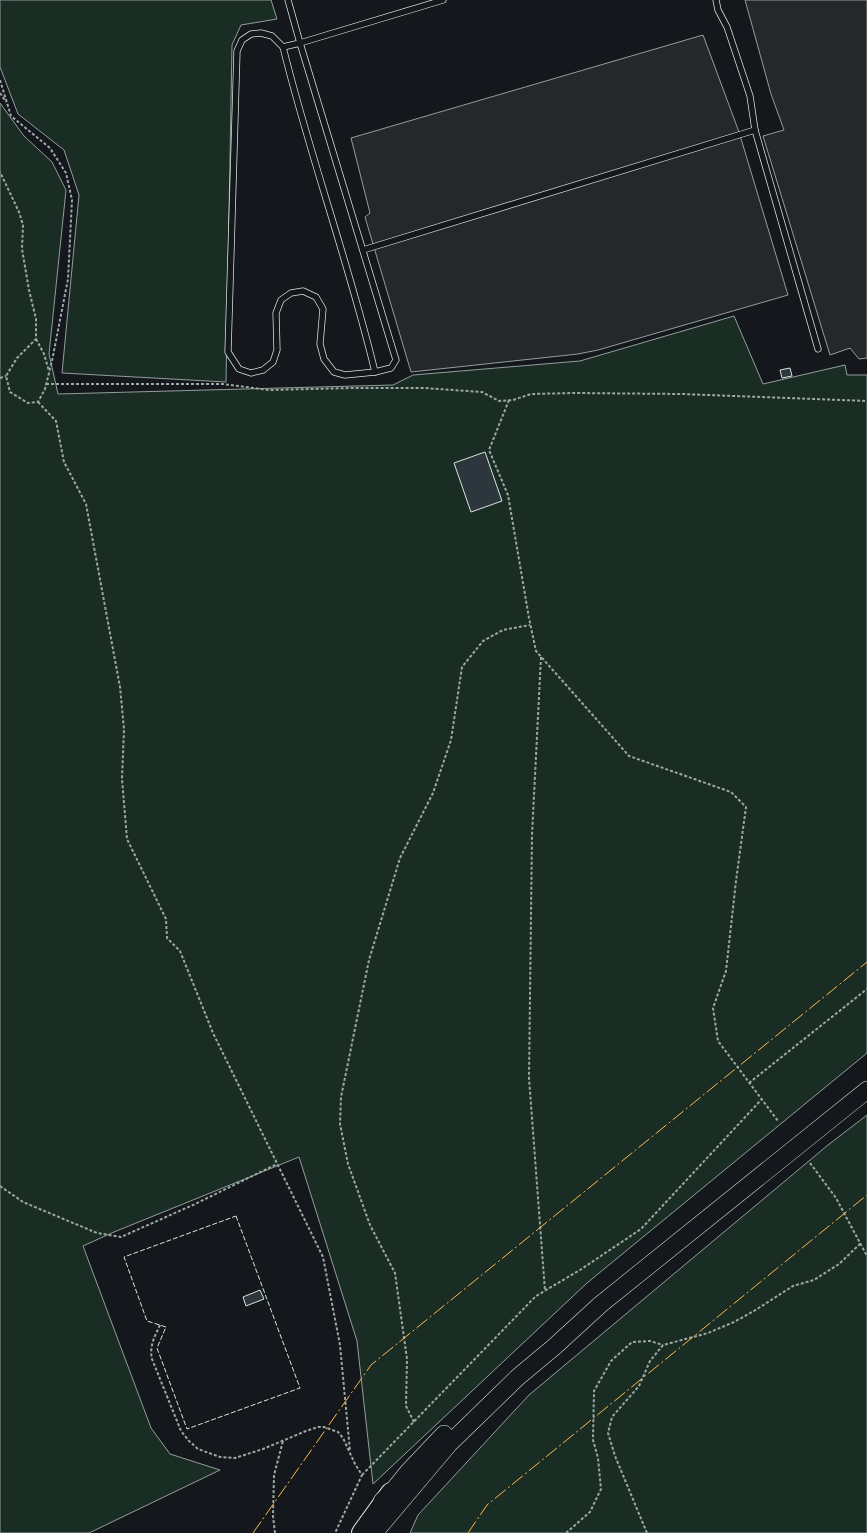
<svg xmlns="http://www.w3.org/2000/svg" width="867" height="1533" font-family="'Noto Sans',sans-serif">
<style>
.green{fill:#1a2d24;stroke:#939e99}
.parking{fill:#24282b;stroke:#939e99}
.building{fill:#2c363c;stroke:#d8e6dc}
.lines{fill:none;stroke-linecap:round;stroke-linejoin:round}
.lane-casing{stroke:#d8e6dc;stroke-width:7}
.primary-casing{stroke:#d8e6dc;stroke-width:18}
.highway-casing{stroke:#d8e6dc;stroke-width:22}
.path{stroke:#9da8a2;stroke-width:2;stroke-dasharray:3 2;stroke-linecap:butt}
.lane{stroke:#14181c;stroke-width:5.5}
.primary{stroke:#14181c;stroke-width:17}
.highway{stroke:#14181c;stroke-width:20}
.fence{stroke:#d8e6dc;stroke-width:1;stroke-dasharray:5 2;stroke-linecap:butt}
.power{stroke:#ffb74d;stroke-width:1;stroke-dasharray:14 3 2 3;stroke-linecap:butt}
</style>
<rect width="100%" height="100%" fill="#14181c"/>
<g class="green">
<path d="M0,0H271L277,19L241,25L232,45L226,382L62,373L79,195L64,150L18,114L0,67Z"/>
<path d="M0,103L24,136L52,162L66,190L49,354L58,394L393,385L413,375L580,361L734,316L763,384L845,365L847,375H867V1053L587,1283L373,1484L357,1341L299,1157L114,1232L83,1246L151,1428L170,1454L220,1470L89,1533H0Z"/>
<path d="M867,1115V1533H410L418,1515L529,1395L828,1145Z"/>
</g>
<g class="parking">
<path d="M745,0H867V358L859,359L850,348L830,355L763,136L784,130L771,94Z"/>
<path d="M703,35L739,132L788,295L598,350L578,354L411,372L365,217L370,213L351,138Z"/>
</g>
<g class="building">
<path d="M790,368L792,376L782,378L780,370Z"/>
<path d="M485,452L502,501L471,512L454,463Z"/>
<path d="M260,1290L264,1299L246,1306L243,1297Z"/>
</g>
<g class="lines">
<g class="lane-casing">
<g id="lane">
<path d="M288,0L300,43L396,360L391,368L375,372C349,263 310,157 283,47L300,43L443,0"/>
<path d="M283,47L272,36L261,33L251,34L242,40L237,51L228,352L239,369L251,373L263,370L273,362L277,350L276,313L281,300L291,293L303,291L316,297L323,309L320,344L324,359L334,372L345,375L375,372"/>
<path d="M755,130L818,349"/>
<path d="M363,250L755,130L750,96L727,27L718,10L716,0"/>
</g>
</g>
<g class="primary-casing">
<g id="primary">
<path d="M382,1501L391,1493L408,1472L444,1434"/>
<path d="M374,1533L449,1444L518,1377L554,1347L601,1304L867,1090"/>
</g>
</g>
<g class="highway-casing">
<path id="highway" d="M362,1533L391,1493"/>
</g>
<g class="path">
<path d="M0,80L11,116L50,148L66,173L72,200L68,279L52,361L45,389L38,402L28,403L10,392L6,376L17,358L36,339V319L29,290L22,249L23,225L19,212L0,172"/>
<path d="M0,93L6,102"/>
<path d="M36,339L44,354L49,371"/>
<path d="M0,378L6,376"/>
<path d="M46,384H223L269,390L353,388H424L482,392L499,401L513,400L531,394L574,393L682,394L867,401"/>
<path d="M509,400L489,450L508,495L529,618L536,651L629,756L731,792L746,807L736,881L726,971L713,1008L718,1041L778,1121"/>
<path d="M38,402L56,421L64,462L86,504L120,687L124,729L122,779L127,839L166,919L167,938L180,951L213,1033L323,1257L340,1345L350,1451"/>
<path d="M541,657L532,835L529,1078L545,1291"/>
<path d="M749,1083L867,989"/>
<path d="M810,1163L836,1198L867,1256"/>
<path d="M0,1186L23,1202L97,1233L121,1237L193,1205L277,1164"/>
<path d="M160,1325C155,1336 149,1346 152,1359L181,1431L189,1441L198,1449L220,1457L235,1458L263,1449L306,1431L318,1427H324L338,1432L343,1438L355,1464L362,1475L335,1533"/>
<path d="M414,1422L406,1406L407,1359L395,1273L370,1225L348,1164L340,1124L341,1097L369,960L400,858L433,793L451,740L462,667L483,641L503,630L530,625"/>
<path d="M362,1475L536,1296L580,1270L641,1229L761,1100"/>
<path d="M275,1533L273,1516L274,1475L283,1441"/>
<path d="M566,1533L590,1512L601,1489L598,1458L593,1440L594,1391L611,1361L632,1342L650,1341L663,1345"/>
<path d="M647,1533L615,1456L608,1433L612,1417L639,1386L650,1361L663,1345L708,1333L734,1322L754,1311L793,1286L814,1280L839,1264L861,1243"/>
</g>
<use href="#lane" class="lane"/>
<use href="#primary" class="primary"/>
<use href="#highway" class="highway"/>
<path class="fence" d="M236,1216L300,1388L187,1429L157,1348L166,1327L147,1321L124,1257Z"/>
<g class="power">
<path d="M253,1533L371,1365L867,962"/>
<path d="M468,1533L487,1505L867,1195"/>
</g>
</g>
</svg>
